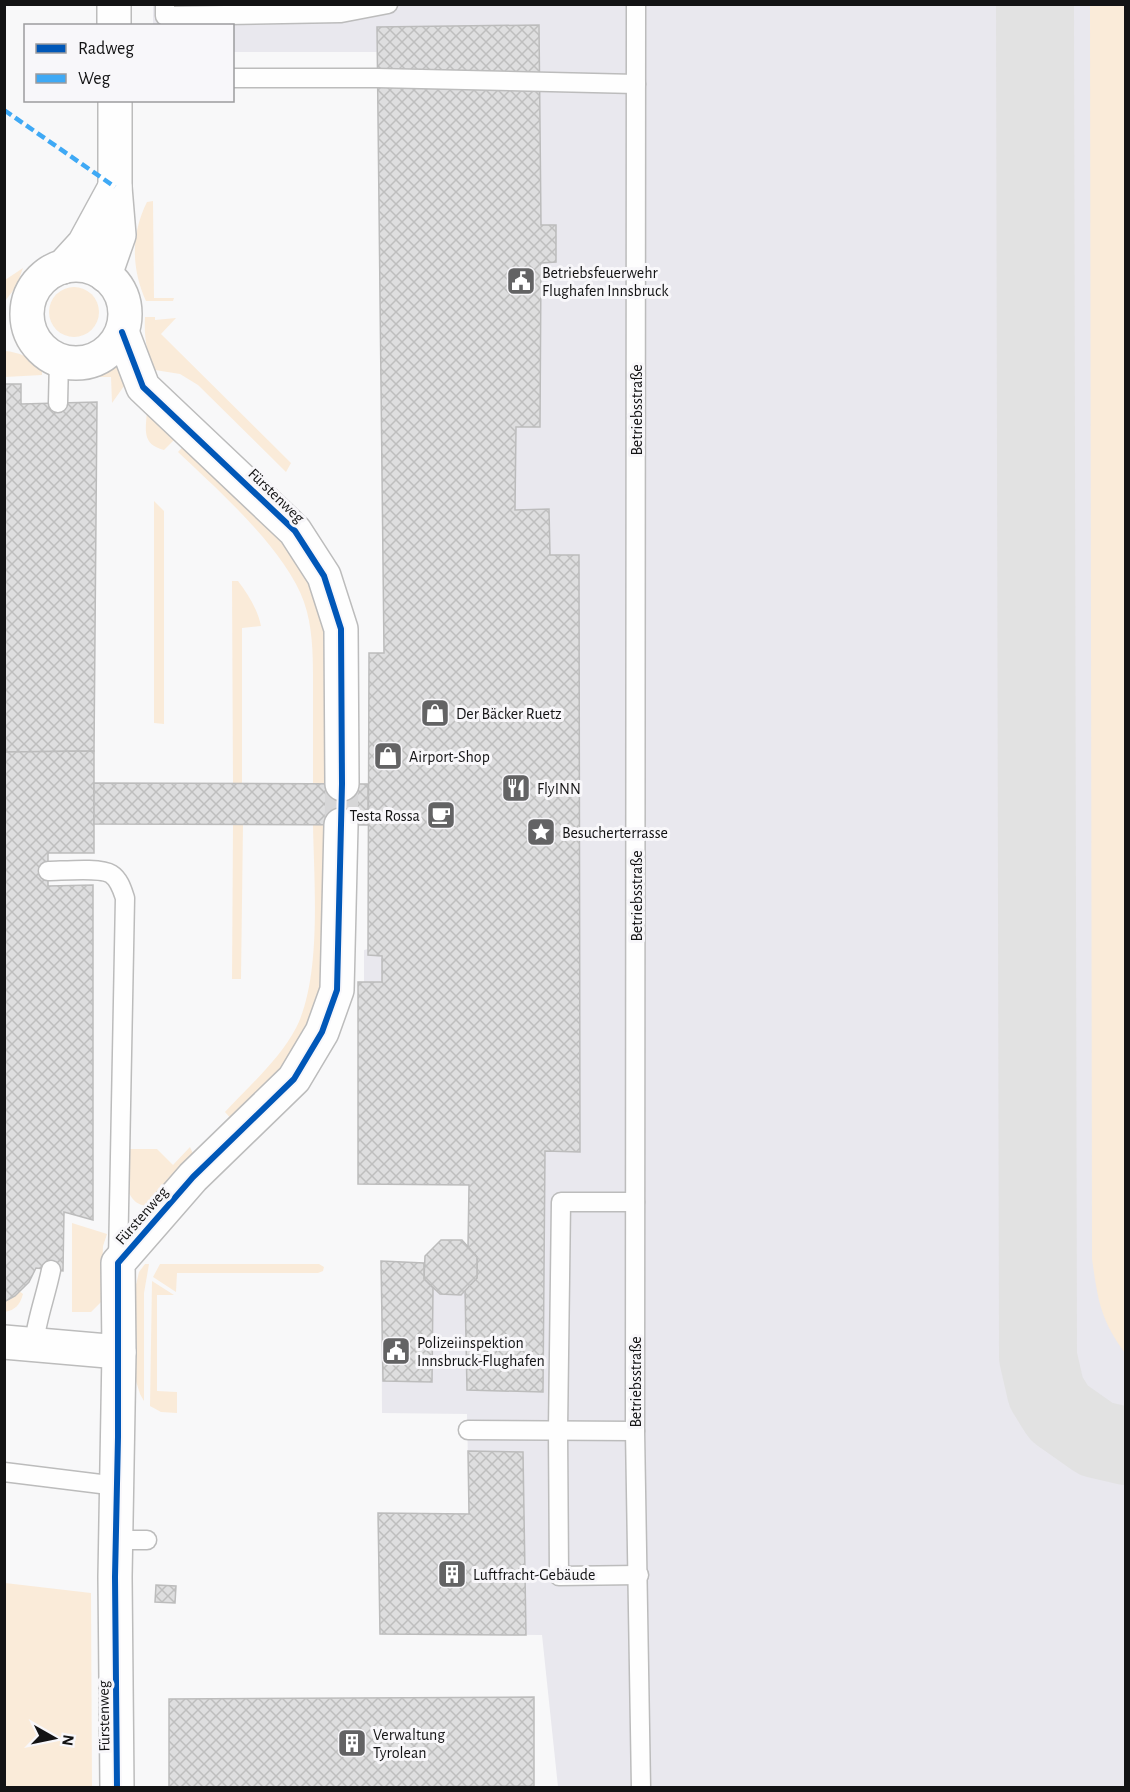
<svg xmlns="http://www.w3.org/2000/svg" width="1130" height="1792" font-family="'Alegreya Sans',sans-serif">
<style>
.built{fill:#e9e8ee}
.green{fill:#faebd9}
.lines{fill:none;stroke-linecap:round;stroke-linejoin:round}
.taxiway{stroke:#e2e2e2;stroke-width:78}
.building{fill:url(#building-cross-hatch);stroke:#bcbcbc;stroke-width:1.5}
.minor-tunnel{stroke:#d6d6d7;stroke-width:33;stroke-dasharray:33 16;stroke-linecap:butt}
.service-casing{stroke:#bcbcbc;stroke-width:21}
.minor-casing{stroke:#bcbcbc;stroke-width:36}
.tertiary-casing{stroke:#bcbcbc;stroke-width:36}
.service{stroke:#fefefe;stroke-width:18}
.minor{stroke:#fefefe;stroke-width:33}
.tertiary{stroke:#fefefe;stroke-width:33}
.quiet{stroke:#3fa9f5;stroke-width:4.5;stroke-dasharray:9 4.5;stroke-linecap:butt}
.cycleway-casing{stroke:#f8f7fa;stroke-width:10}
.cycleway{stroke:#0057b8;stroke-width:6}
.labels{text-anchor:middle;stroke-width:6;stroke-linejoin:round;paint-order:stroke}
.poi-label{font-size:16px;fill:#131314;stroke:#f8f7fa;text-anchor:start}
.street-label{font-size:16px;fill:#131314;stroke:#f8f7fa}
</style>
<defs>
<pattern id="building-cross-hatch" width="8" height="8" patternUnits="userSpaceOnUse" patternTransform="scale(1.5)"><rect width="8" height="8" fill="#dededf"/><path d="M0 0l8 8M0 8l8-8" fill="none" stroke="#bebebe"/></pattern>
</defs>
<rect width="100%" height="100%" fill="#f8f8f9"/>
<path class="built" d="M153,5H1125V1787H558L542,1635L380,1634L378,1513L469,1514L467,1414L382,1413L381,1261L424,1263L425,1256L441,1240H462L468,1246L469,1185L358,982H364V950L368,949L369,653H384L377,52H233L232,26L153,25Z"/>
<g class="green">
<path d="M1090,5H1126L1125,1353C1100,1319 1098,1300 1092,1259Z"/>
<path d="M153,201L154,298H174L173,301H146C131,268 131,234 147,202Z"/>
<path d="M23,268L16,287L5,301V280Z"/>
<circle cx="74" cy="312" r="25"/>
<path d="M145,317H155V320L176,318L161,334L291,463L286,472L198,385L180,374L155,370C146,354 144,334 145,317Z"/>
<path d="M5,351C18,352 32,358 42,366V375L5,377Z"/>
<path d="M116,361L126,378L124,386L112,403L111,377H75L99,372Z"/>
<path d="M147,410L181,433L164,450C141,444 146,429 147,410Z"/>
<path d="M187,442C229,485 286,533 312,587C319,602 322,620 325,636L327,784H313C313,754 313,723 313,693C313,662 314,631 304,602C286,550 218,490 178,452Z"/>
<path d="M154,501L164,511V724L154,723Z"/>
<path d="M232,581H238C248,594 258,610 261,626L242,628V784H233Z"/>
<path d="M243,824L241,979H232L233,825Z"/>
<path d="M313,825H327L325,955L319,999L314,1014L288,1060L233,1121L225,1112C249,1086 279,1060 296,1028C322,977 314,883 313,825Z"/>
<path d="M190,1147L194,1156L147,1206C138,1205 133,1201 129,1193L130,1149H157L173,1165Z"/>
<path d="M72,1223L107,1234L103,1246L101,1302L91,1312H72Z"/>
<path d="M145,1264H149L144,1293V1401L140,1394L135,1378V1289L139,1272Z"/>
<path d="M160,1264H319L324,1267L323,1271L318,1273H177L176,1292L153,1277Z"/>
<path d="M152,1281L174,1295H157V1391L177,1392V1413L161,1412L150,1406Z"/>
<path d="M19,1291L23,1294C20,1305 15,1310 5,1312L4,1302Z"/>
<path d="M5,1583L91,1593L92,1787H5Z"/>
</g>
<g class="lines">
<path class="taxiway" d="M1035,4L1038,1357L1046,1392L1059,1413L1096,1439L1126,1446"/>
</g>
<g class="building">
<path d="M539,25L541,225H556V262L541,263L540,427H516L515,510L549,509L550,555H579L580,1152L545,1151L543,1392L467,1390L465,1289L477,1278V1257L468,1247L469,1185L358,1184V982H382V956L368,955V950L369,653H384L377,27Z"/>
<path d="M4,384H21V404L97,402L94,751L4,752Z"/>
<path d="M94,751V853H48V886L93,885V1220L64,1212L63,1271L36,1268L29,1282L15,1296L4,1302V752Z"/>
<path d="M94,783L368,784V825L94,824Z"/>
<path d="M441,1240H462L477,1257V1278L461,1295L440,1294L424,1279L425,1256Z"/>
<path d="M381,1261L424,1263V1279L433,1288L432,1382L383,1381Z"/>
<path d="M468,1451L523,1452L526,1635L380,1634L378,1513L469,1514Z"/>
<path d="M156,1585L176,1586L175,1603L155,1602Z"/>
<path d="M534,1697V1786L169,1788V1699Z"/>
</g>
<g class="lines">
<path class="minor-tunnel" d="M341,825L342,784"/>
<g class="service-casing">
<g id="service">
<path d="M165,4V16L341,13L388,4"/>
<path d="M636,4L635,1431L641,1788"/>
<path d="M232,78H377L636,84"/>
<path d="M58,403L59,360"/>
<path d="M48,871C62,871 100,867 111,874C119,879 122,889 125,898L118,1261"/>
<path d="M635,1202H561L558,1430L559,1576L639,1575"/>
<path d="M34,1343C37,1318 46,1295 51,1270"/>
<path d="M468,1430L635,1431"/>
<path d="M4,1472L117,1486"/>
<path d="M116,1540H147"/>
</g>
</g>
<g class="minor-casing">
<g id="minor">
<path d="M114,4V26"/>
<circle cx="76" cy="314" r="49"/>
<path d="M63,267L84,244L115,187"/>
<path d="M105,275L119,235L115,187V100"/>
<path d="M122,332L143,387L295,531L324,576L341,629L342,784"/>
<path d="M4,1342L119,1352L118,1263L193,1177L294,1079L322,1032L337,990L341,825"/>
</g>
</g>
<g class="tertiary-casing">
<path id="tertiary" d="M117,1788L115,1577L119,1352"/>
</g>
<use href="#service" class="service"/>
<use href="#minor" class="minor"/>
<use href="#tertiary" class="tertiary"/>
<path class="quiet" d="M4,110L115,187"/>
<g class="cycleway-casing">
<path id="cycleway" d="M117,1788L115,1577L118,1437V1263L193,1177L294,1079L322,1032L337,990L342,784L341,629L324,576L295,531L143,387L122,332"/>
</g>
<use href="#cycleway" class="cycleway"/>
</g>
<defs>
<g id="civic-square" transform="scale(1.5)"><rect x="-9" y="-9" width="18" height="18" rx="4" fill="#636364" stroke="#f8f7fa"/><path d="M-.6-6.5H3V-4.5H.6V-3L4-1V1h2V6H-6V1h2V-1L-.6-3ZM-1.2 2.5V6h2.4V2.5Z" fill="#fff"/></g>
<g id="shop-square" transform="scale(1.5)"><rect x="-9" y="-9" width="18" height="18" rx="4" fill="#636364" stroke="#f8f7fa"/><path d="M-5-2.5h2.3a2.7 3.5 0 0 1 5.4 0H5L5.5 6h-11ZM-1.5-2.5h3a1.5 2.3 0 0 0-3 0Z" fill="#fff"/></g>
<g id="restaurant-square" transform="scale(1.5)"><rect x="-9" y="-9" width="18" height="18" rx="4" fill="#636364" stroke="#f8f7fa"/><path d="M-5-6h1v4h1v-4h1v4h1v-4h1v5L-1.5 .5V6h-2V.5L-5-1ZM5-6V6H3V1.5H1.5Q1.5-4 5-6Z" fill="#fff"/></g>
<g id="cafe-square" transform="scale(1.5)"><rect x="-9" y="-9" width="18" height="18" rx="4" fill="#636364" stroke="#f8f7fa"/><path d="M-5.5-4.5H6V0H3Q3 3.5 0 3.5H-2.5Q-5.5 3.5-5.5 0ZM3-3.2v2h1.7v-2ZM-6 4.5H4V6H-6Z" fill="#fff"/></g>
<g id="sight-square" transform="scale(1.5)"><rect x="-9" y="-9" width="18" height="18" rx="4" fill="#636364" stroke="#f8f7fa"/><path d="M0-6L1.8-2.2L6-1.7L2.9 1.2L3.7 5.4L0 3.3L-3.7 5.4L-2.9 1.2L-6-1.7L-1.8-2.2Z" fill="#fff"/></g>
<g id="building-square" transform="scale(1.5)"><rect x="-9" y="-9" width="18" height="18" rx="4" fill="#636364" stroke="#f8f7fa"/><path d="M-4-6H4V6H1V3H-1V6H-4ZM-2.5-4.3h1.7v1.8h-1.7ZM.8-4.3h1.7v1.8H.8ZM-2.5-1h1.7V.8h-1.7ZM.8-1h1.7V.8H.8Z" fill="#fff"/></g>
</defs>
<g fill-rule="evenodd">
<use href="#civic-square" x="521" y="281"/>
<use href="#shop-square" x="435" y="713"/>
<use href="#shop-square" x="388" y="756"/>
<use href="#restaurant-square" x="516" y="788"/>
<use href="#cafe-square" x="441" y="815"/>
<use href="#sight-square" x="541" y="832"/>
<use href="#civic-square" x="396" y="1351"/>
<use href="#building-square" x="452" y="1574"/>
<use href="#building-square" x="352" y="1743"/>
</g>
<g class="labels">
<g class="poi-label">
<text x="542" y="278">Betriebsfeuerwehr<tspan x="542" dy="18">Flughafen Innsbruck</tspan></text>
<text x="456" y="719">Der Bäcker Ruetz</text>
<text x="409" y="762">Airport-Shop</text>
<text x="537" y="794">FlyINN</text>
<text x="420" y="821" text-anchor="end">Testa Rossa</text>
<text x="562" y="838">Besucherterrasse</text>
<text x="417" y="1348">Polizeiinspektion<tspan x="417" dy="18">Innsbruck-Flughafen</tspan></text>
<text x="473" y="1580">Luftfracht-Gebäude</text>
<text x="373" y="1740">Verwaltung<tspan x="373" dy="18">Tyrolean</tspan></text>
</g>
<g class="street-label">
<text transform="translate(636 410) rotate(-90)" y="6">Betriebsstraße</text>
<text transform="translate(277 495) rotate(44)" y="6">Fürstenweg</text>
<text transform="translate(636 896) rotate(-90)" y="6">Betriebsstraße</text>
<text transform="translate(141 1215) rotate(-49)" y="6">Fürstenweg</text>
<text transform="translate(635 1382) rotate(-90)" y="6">Betriebsstraße</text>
<text transform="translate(103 1716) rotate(-91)" y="6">Fürstenweg</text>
</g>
</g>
<rect width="1130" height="1792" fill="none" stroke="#131314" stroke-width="12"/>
<rect x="24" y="24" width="210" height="78" fill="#f8f7fa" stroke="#9c9c9e" stroke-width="1.5"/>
<rect x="36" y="44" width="30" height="9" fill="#0057b8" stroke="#9c9c9e" stroke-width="1.5"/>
<text x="78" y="54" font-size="18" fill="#131314">Radweg</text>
<rect x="36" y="74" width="30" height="9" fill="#3fa9f5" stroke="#9c9c9e" stroke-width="1.5"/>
<text x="78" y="84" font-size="18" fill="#131314">Weg</text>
<g transform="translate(54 1738) rotate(99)" stroke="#f8f7fa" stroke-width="4.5" paint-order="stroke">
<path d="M0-4.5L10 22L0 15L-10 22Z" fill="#131314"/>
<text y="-9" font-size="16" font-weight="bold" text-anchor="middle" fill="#131314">N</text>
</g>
</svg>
